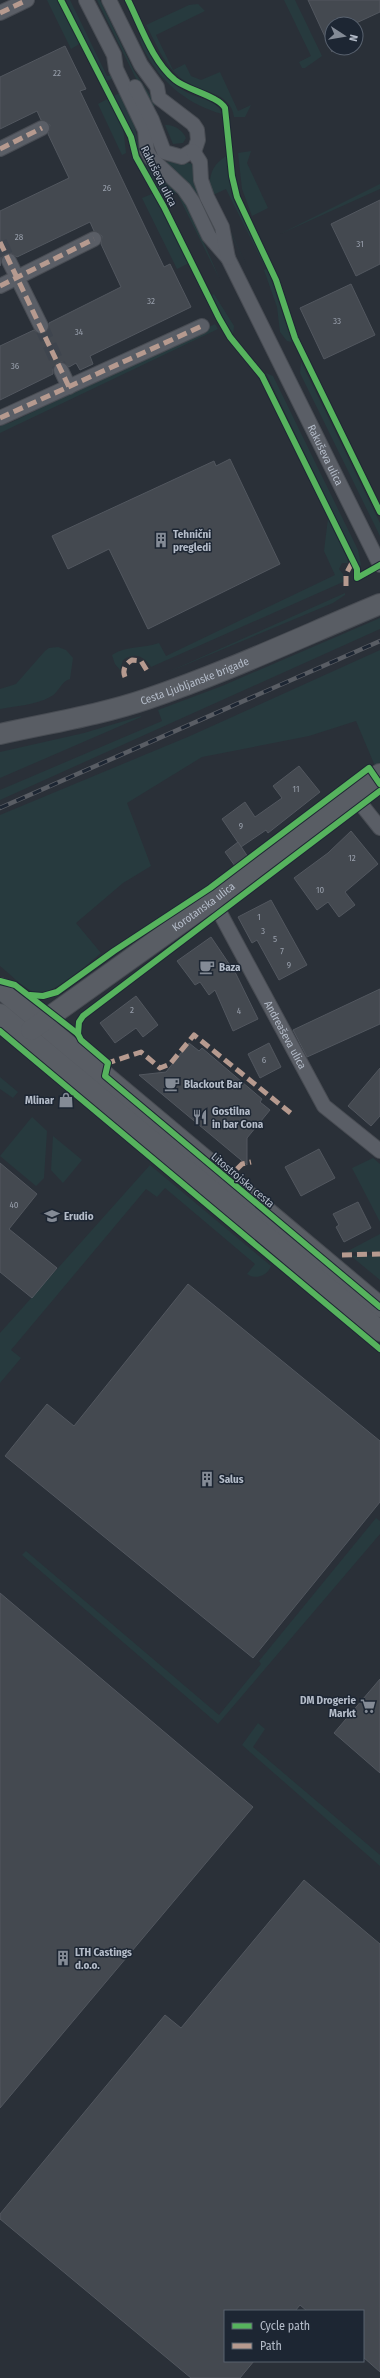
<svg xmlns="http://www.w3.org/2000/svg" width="380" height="2378" font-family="'Fira Sans Condensed',sans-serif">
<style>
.green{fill:#273a3e}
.building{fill:#444950;stroke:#52575f}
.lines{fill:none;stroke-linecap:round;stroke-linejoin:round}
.street-tunnel{stroke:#3f454e;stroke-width:14;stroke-dasharray:14 7;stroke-linecap:butt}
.street-casing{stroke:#484c53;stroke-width:16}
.secondary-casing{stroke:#484c53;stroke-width:22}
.street{stroke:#5a5e66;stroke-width:14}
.secondary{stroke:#595d64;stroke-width:20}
.rail-casing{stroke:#595d64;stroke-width:4.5}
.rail{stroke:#1d2633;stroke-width:3;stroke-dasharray:9;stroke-linecap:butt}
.quiet{stroke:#b69a8f;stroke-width:5;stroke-dasharray:10 5;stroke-linecap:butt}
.cycleway-casing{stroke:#1d2633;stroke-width:8}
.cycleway{stroke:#56b35d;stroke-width:6}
.labels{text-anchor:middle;stroke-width:3;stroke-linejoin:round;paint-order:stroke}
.number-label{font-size:9px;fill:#989fab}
.street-label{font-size:11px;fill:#b4bcc9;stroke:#1d2633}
.poi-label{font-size:11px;font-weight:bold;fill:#b4bcc9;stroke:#1d2633;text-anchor:start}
</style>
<rect width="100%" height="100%" fill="#2a3038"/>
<g class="green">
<path d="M47,0H60L81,43L71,49Z"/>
<path d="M66,0H70L107,76L112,75L115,77L105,82Z"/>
<path d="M97,0H100L134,71L156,104L152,108L150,107Z"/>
<path d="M284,0H295L322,56L305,68H302L299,62L311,56Z"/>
<path d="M198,4L205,11L156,35L173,70L185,64L191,76L201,80L220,72L238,111L251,105L245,117H234C231,92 202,93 185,81C165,68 157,45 146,25L189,5Z"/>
<path d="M140,34C152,57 162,79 186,92C196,98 219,100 222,114C190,105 164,85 148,57C144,50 139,42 140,34Z"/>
<path d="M122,92L132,115L141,154L151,168L178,191L188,206L220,280L177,193L163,196L164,204L150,175L138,157L132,135L113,96Z"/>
<path d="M109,98L123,127L126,153L122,155L98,104Z"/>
<path d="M165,125C173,124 183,130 186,138L183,143L173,144Z"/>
<path d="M251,151L247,163L268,208L252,216L242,189L238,153Z"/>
<path d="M226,156L232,196L268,270L292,342L287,341L280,332L277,307L264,270L266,269L226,189L213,195L247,266L211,194C208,177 211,166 226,156Z"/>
<path d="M164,161C173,164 188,161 194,165L216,231H214L190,186Z"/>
<path d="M380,184V189L280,234Z"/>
<path d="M154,193L189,263L177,269L142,198Z"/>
<path d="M214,294L234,326L233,334L221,317L211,296Z"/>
<path d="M215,324L218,329L0,433V426L12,422Z"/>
<path d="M301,362L380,523V536L300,373Z"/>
<path d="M266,373L273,376L358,550L361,565L359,566Z"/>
<path d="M328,518L347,558L348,563H342L339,569L343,574V582L151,667C144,656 135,652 123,660L120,670L115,664L112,655C127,645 143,649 159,643L166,656L335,575L324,551Z"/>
<path d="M345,593V595L333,603L166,673Z"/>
<path d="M380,618V629L0,800V790L162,721L158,710L222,686Z"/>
<path d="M58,647L66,650L73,658L70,679C61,681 59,693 50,697C36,705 15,706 0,709V689L16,684L45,651L49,648Z"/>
<path d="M380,650V763L375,766L356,721L309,736L202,757L127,803L151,866L123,883L76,923L101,953C87,964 50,1000 32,991C21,986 10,974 0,966V815L190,736Z"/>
<path d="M141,716V717L0,778V752L84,733Z"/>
<path d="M0,1077L18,1092L13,1098L0,1089Z"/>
<path d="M32,1117L47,1131L44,1178L36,1186L0,1156Z"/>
<path d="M53,1136L82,1160L63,1183L51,1170Z"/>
<path d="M373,1158L380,1164V1222L352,1168Z"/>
<path d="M150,1165L271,1266C267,1276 256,1280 247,1274L255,1264L165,1188L157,1197L146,1189L11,1350L21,1358L0,1383V1333Z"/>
<path d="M380,1234V1252H346Z"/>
<path d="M380,1255V1280L351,1256Z"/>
<path d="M376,1518L380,1521V1534L218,1724L22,1555L26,1551L219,1715L261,1664L259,1661Z"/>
<path d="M258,1723L265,1729L253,1747L380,1855V1866L242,1745Z"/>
</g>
<g class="building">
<path d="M308,0H380V12L354,24H332V52Z"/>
<path d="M65,46L86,89L80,91L164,267L170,264L191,307L90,356L93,364L80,370L76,363L69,367L62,362L57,363L53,369V374L0,400V346L34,330L37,333L44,334L48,330L49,323L121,287L101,244L102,236L94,231L90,222L17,257L10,253L5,254L2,257L0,266V211L69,178L48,134L50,125L41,120L37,111L0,129V77Z"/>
<path d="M380,200V264L356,276L331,224Z"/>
<path d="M351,284L375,335L324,359L300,308Z"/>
<path d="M230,459L280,564L148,629L109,549L68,569L52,536L214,461L216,466Z"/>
<path d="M299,766L320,792L268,833L266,830L241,847L222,819L245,802L255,817L282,798L273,786Z"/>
<path d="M351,831L378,864L345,892L355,905L339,917L328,902L317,910L294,878L328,853Z"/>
<path d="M238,842L248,857L235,866L225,852Z"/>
<path d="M271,900L307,965L279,980L257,940L252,943L238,917Z"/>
<path d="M211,937L236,974L258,1019L233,1031L215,990L209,995L200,982L195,985L177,961Z"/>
<path d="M380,989V1024L307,1057L293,1030Z"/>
<path d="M136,996L158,1025L143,1037L136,1028L115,1043L100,1023Z"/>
<path d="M189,1043L199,1051L202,1048L262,1099L260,1102L270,1110L247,1138V1165L139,1075L166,1072Z"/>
<path d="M269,1043L281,1067L260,1078L248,1054Z"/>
<path d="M380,1068V1116L371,1126L348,1106Z"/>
<path d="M319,1149L335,1178L301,1196L285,1167Z"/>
<path d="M0,1163L37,1194L9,1229L57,1268L32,1298L0,1272Z"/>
<path d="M358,1202L371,1228L344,1242L336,1227L339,1225L333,1214Z"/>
<path d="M188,1284L380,1441V1502L253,1658L5,1456L47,1404L74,1426Z"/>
<path d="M0,1593L253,1807L0,2108Z"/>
<path d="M380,1679V1773L334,1733Z"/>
<path d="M304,1880L380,1944V2372L363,2357V2311H307L300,2305L295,2311H225V2361H254L240,2378H191L0,2219V2214L165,2015L181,2028Z"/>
</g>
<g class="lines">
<g class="street-tunnel">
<path d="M0,242L9,261"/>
<path d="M41,326L61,370"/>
</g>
<g class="street-casing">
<g id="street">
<path id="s1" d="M86,0L114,55L116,69L145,130L147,151L151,158L184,189L193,202L209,236L228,258L380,565"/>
<path d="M109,0L141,65L157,87L159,98L193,124L197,130L198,140L195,149L182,157L164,152L152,120L135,87"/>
<path d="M0,13L27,0"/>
<path d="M0,149L42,128"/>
<path d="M193,151L200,162L201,180L207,197L222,227L228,258"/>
<path d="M9,261L41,326"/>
<path d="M0,286L94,239"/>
<path d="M61,370L69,387"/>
<path d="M0,418L202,326"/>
<path d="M353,794L380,828"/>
<path id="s2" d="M213,900L324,1106L380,1151"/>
</g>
</g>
<g class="secondary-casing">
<g id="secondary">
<path id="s3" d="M0,734C49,723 100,715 147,699C227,672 303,636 380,604"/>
<path d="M0,988L380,1307"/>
<path d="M0,1014L380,1331"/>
<path id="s4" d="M31,1030L213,900L380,774"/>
</g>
</g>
<use href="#street" class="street"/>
<use href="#secondary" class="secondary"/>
<g class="rail-casing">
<path id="rail" d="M0,808L380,641"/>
</g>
<use href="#rail" class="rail"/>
<g class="quiet">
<path d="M0,13L27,0"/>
<path d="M0,149L42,128"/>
<path d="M0,242L69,387"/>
<path d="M0,286L94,239"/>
<path d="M0,418L202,326"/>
<path d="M346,586V574L353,561"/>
<path d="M125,677C122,670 125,664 132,660L141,661L149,674"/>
<path d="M106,1061L108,1063L141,1052L160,1068L170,1064L194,1035L293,1115"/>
<path d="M237,1169L242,1164L251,1162"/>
<path d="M342,1255L380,1254"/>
</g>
<g class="cycleway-casing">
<g id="cycleway">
<path d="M61,0L131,137L136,157L164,207L219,318L230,337L262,376L357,569V578L380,565"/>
<path d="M128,0C141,26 152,61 175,80C187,90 218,96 225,108L232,176L237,197L276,280L295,338L380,512"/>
<path d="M0,981L15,985L78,1034L81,1040L108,1063L105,1076L380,1307"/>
<path d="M30,995L43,996L57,992L114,951L210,888L369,768L380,784"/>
<path d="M0,1031L380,1349"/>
<path d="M78,1034L79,1022L83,1016L380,791"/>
</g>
</g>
<use href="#cycleway" class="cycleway"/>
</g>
<defs>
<g id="building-bare" transform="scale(1.2)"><path d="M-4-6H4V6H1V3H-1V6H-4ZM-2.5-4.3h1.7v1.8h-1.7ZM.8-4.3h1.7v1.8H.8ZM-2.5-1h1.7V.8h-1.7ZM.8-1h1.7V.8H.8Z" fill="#848b96" stroke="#1d2633" stroke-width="2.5" paint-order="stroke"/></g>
<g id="cafe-bare" transform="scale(1.2)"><path d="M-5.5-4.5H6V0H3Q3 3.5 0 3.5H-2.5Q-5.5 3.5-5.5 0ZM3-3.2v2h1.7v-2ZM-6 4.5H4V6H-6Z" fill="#848b96" stroke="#1d2633" stroke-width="2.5" paint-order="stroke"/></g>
<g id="shop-bare" transform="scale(1.2)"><path d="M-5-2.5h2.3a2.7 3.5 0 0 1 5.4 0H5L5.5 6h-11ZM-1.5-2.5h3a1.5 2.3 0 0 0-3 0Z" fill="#848b96" stroke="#1d2633" stroke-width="2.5" paint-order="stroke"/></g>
<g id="restaurant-bare" transform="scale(1.2)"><path d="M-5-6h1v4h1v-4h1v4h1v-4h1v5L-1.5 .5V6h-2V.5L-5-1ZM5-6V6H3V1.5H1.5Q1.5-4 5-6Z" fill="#848b96" stroke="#1d2633" stroke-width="2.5" paint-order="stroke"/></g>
<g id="school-bare" transform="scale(1.2)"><path d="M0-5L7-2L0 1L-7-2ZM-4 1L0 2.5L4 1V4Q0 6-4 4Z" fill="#848b96" stroke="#1d2633" stroke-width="2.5" paint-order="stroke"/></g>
<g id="supermarket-bare" transform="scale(1.2)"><path d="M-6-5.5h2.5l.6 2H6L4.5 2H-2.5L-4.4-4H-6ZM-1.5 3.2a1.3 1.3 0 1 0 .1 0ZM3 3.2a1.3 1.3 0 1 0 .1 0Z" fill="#848b96" stroke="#1d2633" stroke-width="2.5" paint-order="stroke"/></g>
</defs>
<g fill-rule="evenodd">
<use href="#building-bare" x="161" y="540"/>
<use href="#cafe-bare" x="207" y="967"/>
<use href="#cafe-bare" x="172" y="1084"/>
<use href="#shop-bare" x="66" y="1100"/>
<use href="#restaurant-bare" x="200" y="1117"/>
<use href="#school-bare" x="52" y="1216"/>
<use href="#building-bare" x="207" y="1479"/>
<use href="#supermarket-bare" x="368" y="1706"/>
<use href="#building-bare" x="63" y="1958"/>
</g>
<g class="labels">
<g class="number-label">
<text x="57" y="76">22</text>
<text x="107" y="191">26</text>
<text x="19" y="240">28</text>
<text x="360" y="247">31</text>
<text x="151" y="304">32</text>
<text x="337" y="324">33</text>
<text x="79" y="335">34</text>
<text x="15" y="369">36</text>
<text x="296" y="792">11</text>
<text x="241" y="829">9</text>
<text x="352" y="861">12</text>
<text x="320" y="893">10</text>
<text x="259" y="920">1</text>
<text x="263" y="934">3</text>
<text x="275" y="942">5</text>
<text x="282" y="954">7</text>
<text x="289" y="968">9</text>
<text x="132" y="1013">2</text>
<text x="239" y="1014">4</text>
<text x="264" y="1063">6</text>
<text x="14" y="1208">40</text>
</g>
<g class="street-label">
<text transform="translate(159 176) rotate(63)" y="4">Rakuševa ulica</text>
<text dy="4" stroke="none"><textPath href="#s1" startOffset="520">Rakuševa ulica</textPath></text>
<text dy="4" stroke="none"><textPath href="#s3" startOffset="202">Cesta Ljubljanske brigade</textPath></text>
<text dy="4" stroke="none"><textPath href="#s4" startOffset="212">Korotanska ulica</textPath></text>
<text dy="4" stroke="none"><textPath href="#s2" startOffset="153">Andreaševa ulica</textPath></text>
<text transform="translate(243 1180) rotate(40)" y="4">Litostrojska cesta</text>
</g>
<g class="poi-label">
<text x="173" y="538">Tehnični<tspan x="173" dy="13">pregledi</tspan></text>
<text x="219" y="971">Baza</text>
<text x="184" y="1088">Blackout Bar</text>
<text x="54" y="1104" text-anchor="end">Mlinar</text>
<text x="212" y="1115">Gostilna<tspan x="212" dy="13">in bar Cona</tspan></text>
<text x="64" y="1220">Erudio</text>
<text x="219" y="1483">Salus</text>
<text x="356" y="1704" text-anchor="end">DM Drogerie<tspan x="356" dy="13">Markt</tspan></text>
<text x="75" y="1956">LTH Castings<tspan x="75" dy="13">d.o.o.</tspan></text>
</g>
</g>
<rect x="224" y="2310" width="140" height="52" fill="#1d2633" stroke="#59626f"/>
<rect x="232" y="2323" width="20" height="6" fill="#56b35d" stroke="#59626f"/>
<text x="260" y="2330" font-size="12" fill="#b4bcc9">Cycle path</text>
<rect x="232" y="2343" width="20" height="6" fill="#b69a8f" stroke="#59626f"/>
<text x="260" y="2350" font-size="12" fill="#b4bcc9">Path</text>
<g transform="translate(344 36) rotate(102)"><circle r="19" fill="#1d2633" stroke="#59626f"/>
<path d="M0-3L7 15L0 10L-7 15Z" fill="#848b96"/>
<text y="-6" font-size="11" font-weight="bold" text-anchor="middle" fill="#b4bcc9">N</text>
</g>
</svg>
